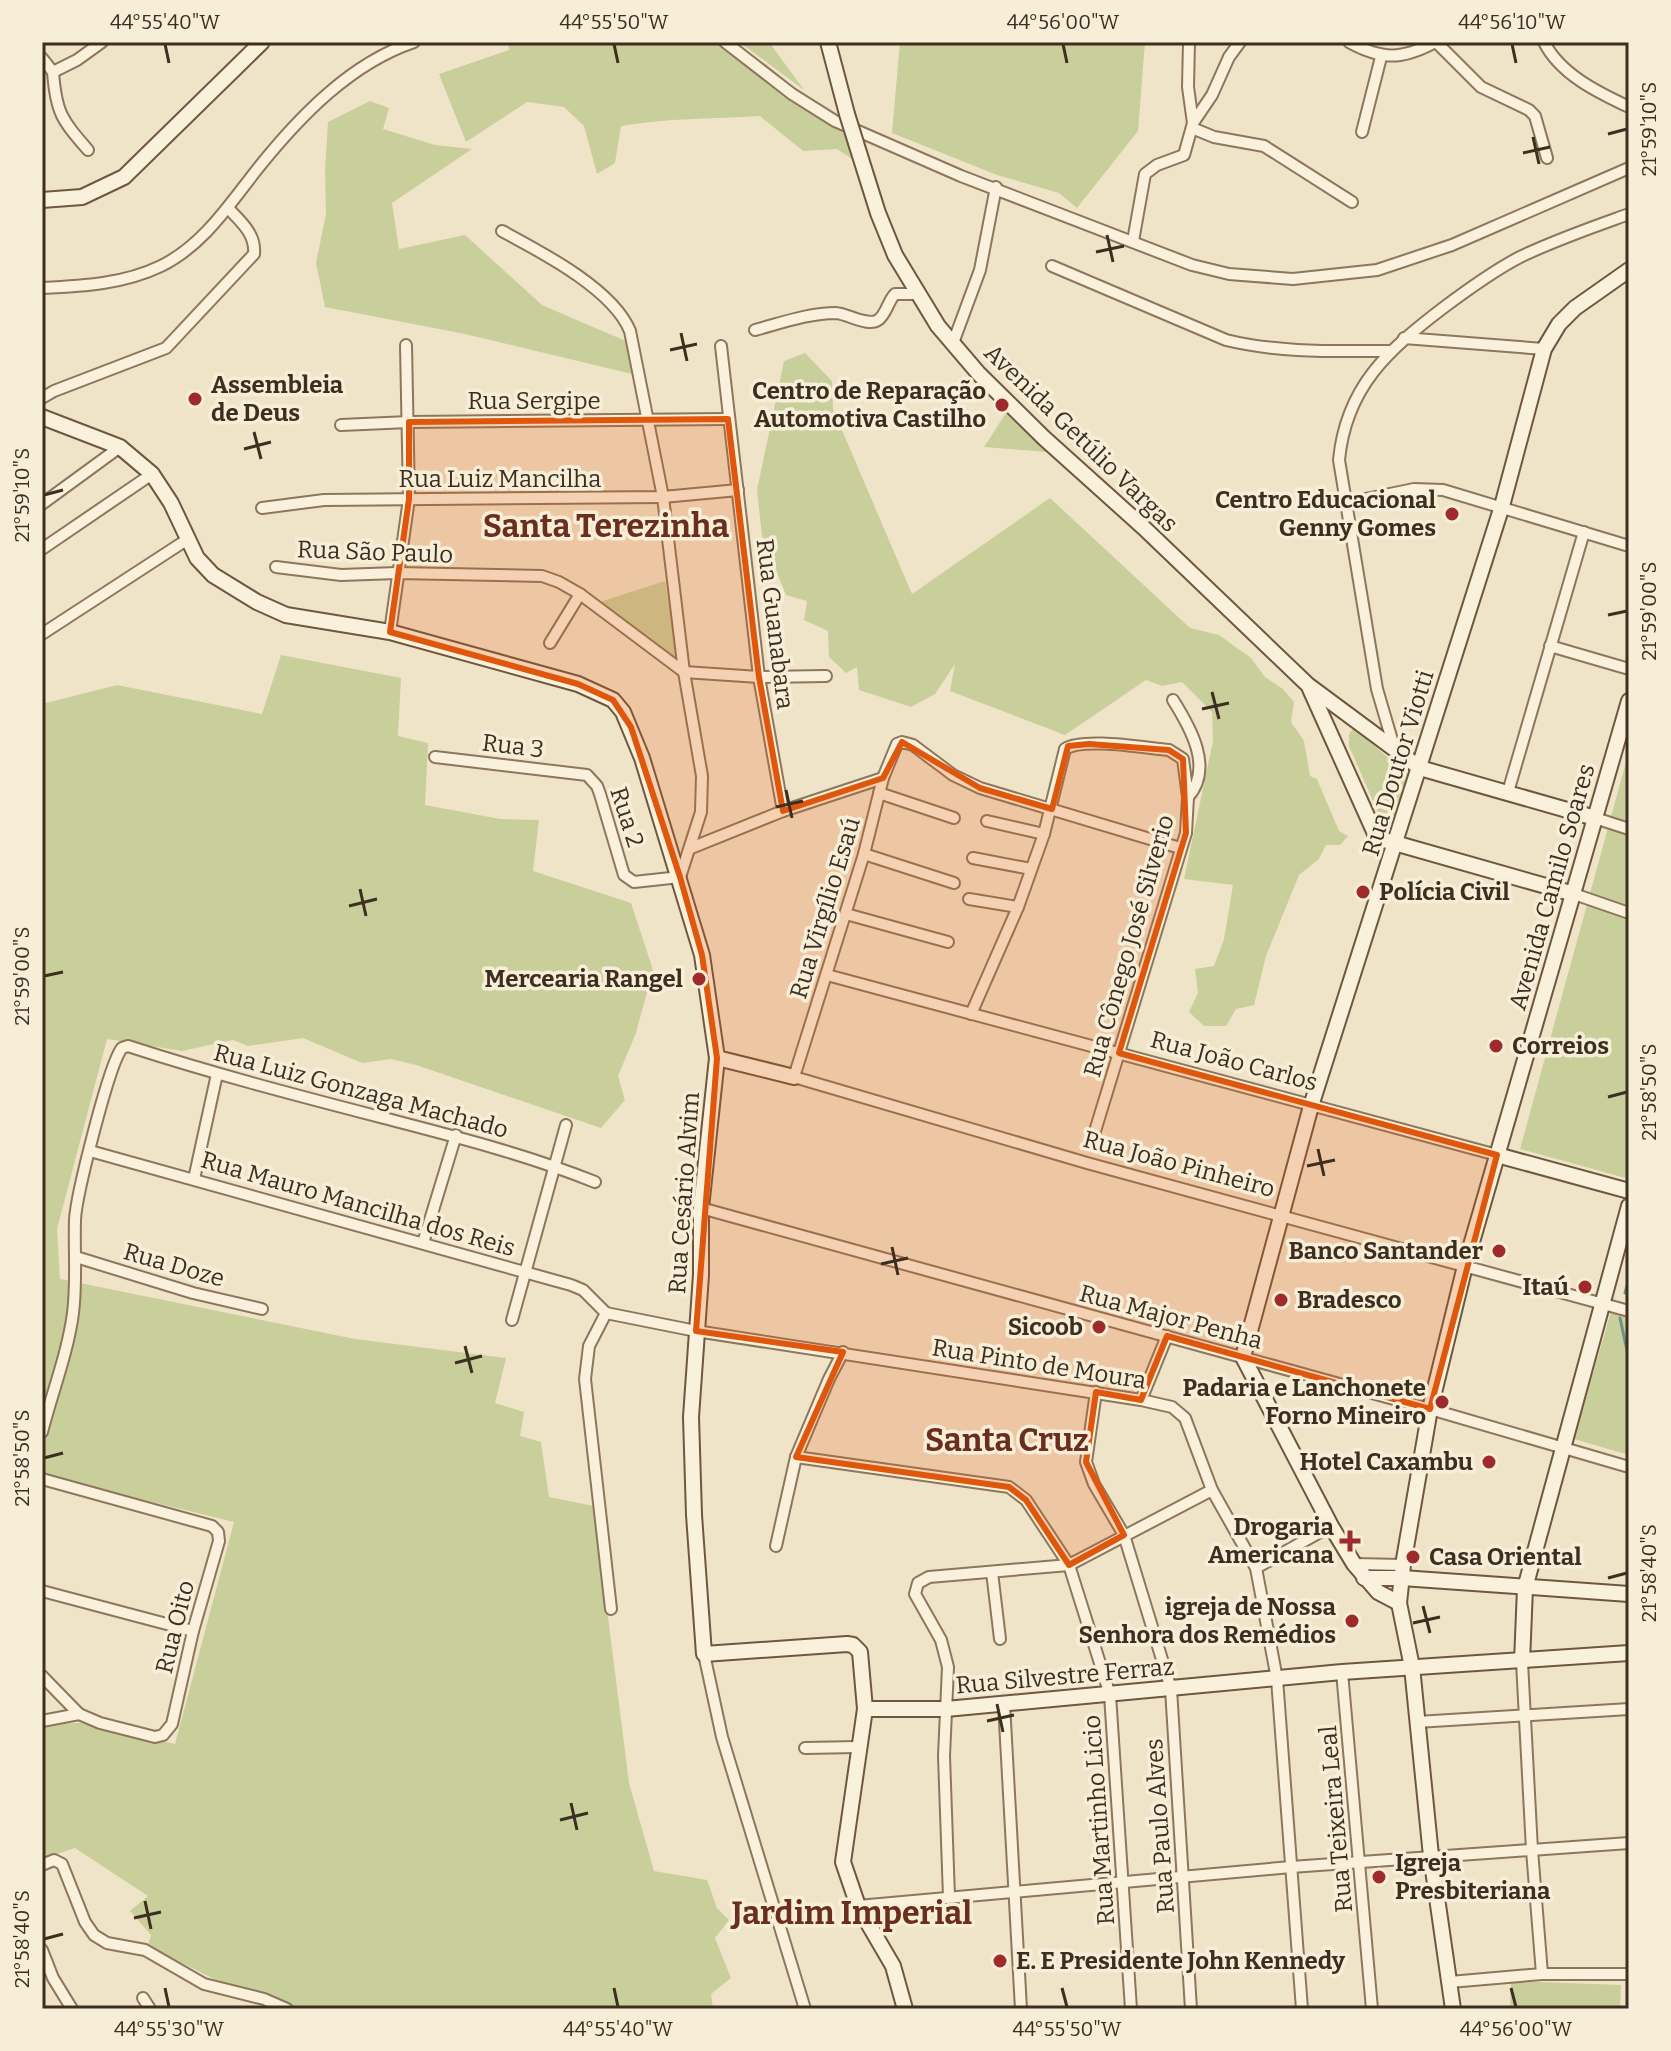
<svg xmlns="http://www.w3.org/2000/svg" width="1671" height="2051" font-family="Bitter,serif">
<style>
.green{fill:#c9cf9b}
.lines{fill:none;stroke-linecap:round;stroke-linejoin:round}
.stream{stroke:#6f938a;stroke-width:3}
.street-casing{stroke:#8d765c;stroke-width:14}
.secondary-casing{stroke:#6f573f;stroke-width:18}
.street{stroke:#faf1dc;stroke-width:10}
.secondary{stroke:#faf1dc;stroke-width:14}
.secondary-bridge-casing{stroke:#6f573f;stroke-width:18;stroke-linecap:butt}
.secondary-bridge{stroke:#faf1dc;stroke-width:14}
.marked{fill:#df570d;fill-opacity:0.2;stroke:#df570d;stroke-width:6;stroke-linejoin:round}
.ticks{fill:none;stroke:#3d2e20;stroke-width:3}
.poi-dot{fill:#9e2a2b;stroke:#f7eed8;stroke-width:3}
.labels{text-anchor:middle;stroke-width:7;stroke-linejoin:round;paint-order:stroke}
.poi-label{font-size:24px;font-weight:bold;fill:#3d2e20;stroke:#f7eed8;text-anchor:end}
.street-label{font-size:24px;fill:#3d2e20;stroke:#f7eed8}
.district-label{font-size:32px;font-weight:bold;fill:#6b2e1e;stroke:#f7eed8}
.neatline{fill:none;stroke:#3d2e20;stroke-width:3}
.ticks-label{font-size:20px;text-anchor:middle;fill:#3d2e20}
</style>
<rect width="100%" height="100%" fill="#f0e4c8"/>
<g class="green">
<path d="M508,42H713L738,57L791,102L850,137L855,161L837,149L803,151L760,116C714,119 667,118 621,126L615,163L597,174L584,126L564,107L527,102L466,142L439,74L509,50Z"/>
<path d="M739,42H769L804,90L746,47Z"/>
<path d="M900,42H1145L1138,131L1077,208L1059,193L997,175L892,133Z"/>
<path d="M370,101L389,108L383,129L435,145L472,149L392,203L399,249L465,235L542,305L628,342L632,374L465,334L325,307L316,263L326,214L325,170L328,122Z"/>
<path d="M805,353L832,381L833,409L912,594L1050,498L1190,628L1219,635L1251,658L1265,677L1283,689L1294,702L1291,722L1304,741L1310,776L1317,779L1339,831L1348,836L1340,845H1326L1319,859L1299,875L1266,956L1254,1005L1236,1009L1226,1026H1204L1189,1012L1198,993L1195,969L1214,966L1224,939L1233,885L1184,879L1213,741L1212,712L1182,682L1162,686L1146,680L1065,735L950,691L955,664L935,694L911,707L859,690L857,667L846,673L829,657L828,631L804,620L807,601L786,595L762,536L757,490L784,361Z"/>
<path d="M1006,413L1047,452L984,447Z"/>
<path d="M665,581L679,662L600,602Z"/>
<path d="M281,655L401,678L398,736L428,743L425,805L500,819L539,820L533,871L631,903L653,970L636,1033L618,1076L625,1100L601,1128L416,1065L391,1059L362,1063L303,1038L248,1046L233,1040L182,1051L107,1039L57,1229L60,1279L355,1339L506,1358L495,1403L524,1412L520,1436L541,1442L549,1497L594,1506L629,1783L654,1871L707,1880L717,1908L729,1920L715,1938L731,1978L711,1994L713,2009H291L266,1994L216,1980L148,1946L151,1935L130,1911L148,1896L75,1848L42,1859V1724L80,1723L175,1744L234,1522L42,1475V704L117,685L262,714Z"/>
<path d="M1354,728L1408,775L1396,820L1393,825H1387L1380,817L1349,746V734Z"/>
<path d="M1629,751V1179L1520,1149Z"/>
<path d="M1612,1308L1629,1313V1455L1574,1439Z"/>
<path d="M1511,1981L1621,1985L1620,2009H1510Z"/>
</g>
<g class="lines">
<g class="stream">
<path d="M1625,1293L1629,1279"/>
<path d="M1620,1318L1629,1360"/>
</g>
<g class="street-casing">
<g id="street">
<path d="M725,42L792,94L835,121L961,176L1192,265L1229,274L1293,279L1377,270L1452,245L1629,168"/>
<path d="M1349,42C1382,60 1402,60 1435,42"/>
<path d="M1436,42L1481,87L1529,110L1535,116L1547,158"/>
<path d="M1544,42C1560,74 1597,92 1629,107"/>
<path d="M42,58L53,72"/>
<path d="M53,72C56,113 62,120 88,150"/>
<path d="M53,72L77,60L102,42"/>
<path d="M1193,123L1212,95L1229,57L1240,42"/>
<path d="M1192,128L1214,137L1264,146L1352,202"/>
<path d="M1362,132L1381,57"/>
<path d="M1133,241L1145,174L1157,165L1184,155L1193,123L1188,87L1189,42"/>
<path d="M1052,266L1226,340C1279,353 1334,351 1389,351"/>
<path d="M42,288C83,286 124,284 161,266C204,245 231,202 259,167C300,116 351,63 414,42"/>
<path d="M755,330C781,323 809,313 836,313C848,314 868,327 878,320C886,315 888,301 895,294H917"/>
<path d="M1404,338L1544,349"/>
<path d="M953,343L980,270L996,187"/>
<path d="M721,346L759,677L783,811"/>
<path d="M42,398L54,391L166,348L254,254C256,234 241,222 228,208"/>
<path d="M341,425L409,422L728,419"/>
<path d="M1346,503L1414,489L1443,490L1629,546"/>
<path d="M42,504L120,447"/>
<path d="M262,508L324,500L663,497L738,490"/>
<path d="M42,549L152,474"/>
<path d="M276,567L341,575L397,573L542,576L559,582L580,594L684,672L759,677L826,676"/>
<path d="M390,632L409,499L406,345"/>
<path d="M42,634L188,539"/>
<path d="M550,643L580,594"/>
<path d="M1550,646L1629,669"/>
<path d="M1173,700C1190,727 1214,768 1188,797"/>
<path d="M1394,747L1377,689L1339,460C1346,387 1388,350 1443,308C1467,290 1493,271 1520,257C1555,240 1593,227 1629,214"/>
<path d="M435,757L587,775L597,786L600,794L624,875L634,882L680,877L701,812L702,776L684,672L663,497L630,331C613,289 541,252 502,231"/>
<path d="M1508,792L1584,532"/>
<path d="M879,793L954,818"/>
<path d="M1595,818L1629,829"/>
<path d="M987,821L1044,834"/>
<path d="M691,848L783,811L883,778"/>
<path d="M1180,848L980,788L953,775L913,745L902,742L897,744L883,778L864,854L794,1077L1087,1163L1629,1311"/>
<path d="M864,854L954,883"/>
<path d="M973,858L1031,869"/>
<path d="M1574,894L1629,913"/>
<path d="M969,899L1018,907"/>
<path d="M846,914L948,942"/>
<path d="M827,975L1497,1155"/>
<path d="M971,1014L1018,907L1044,834L1065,749C1083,737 1145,748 1169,750L1183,759L1188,797L1186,833L1092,1141"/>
<path d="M90,1151L571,1285L583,1290L606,1313"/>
<path d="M194,1179L217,1074"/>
<path d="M701,1208L1430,1409L1629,1467"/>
<path d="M423,1243L456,1135"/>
<path d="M76,1257L193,1293L262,1309"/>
<path d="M606,1313L696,1331L1141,1400L1172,1407L1185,1418L1212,1490L1256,1568L1277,1679L1302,2009"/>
<path d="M606,1313L589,1346L585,1379L611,1609"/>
<path d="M512,1320L566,1125"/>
<path d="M1096,1392L1086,1462L1094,1484L1124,1535L1171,1689L1191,2009"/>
<path d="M1141,1400L1167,1336"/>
<path d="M42,1432C52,1393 68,1352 73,1313C77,1282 74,1251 75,1220C76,1196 109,1064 122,1048L128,1046C211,1073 295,1095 380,1117C453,1136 525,1154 595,1182"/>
<path d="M796,1457L1009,1487L1026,1500L1069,1565L1110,1695L1131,2009"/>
<path d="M42,1479L212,1526L218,1532L219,1541L193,1631L172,1724L163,1735L155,1737L100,1723L79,1714L42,1676"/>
<path d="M776,1546L796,1457L829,1379L843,1352"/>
<path d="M1354,1564L1403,1565"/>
<path d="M1256,1568L1331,1526"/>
<path d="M992,1572L1000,1639"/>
<path d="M42,1591L193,1631"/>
<path d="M704,1654L722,1737L805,2009"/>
<path d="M1522,1662L1532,1850L1542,1974"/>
<path d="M1342,1672L1372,2009"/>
<path d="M1004,1704L1021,2009"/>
<path d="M42,1721L79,1714"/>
<path d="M1417,1722L1629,1709"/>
<path d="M805,1748L858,1747"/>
<path d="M42,1865L54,1860L62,1864L85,1922L94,1935L107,1943L145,1950L204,1984L264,1999L287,2009"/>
<path d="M949,1897L944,1756L948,1667L941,1640L915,1594L918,1583L929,1577L1069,1565L1212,1490"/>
<path d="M858,1906L1291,1867L1629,1843"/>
<path d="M42,1950L53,1978L72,2009"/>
<path d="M1450,1982L1542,1974H1629"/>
<path d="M143,1998L150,2009"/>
</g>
</g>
<g class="secondary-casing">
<g id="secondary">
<path d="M828,42L847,114"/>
<path d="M856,143L878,213L895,255L938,326L979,374L1044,438L1143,527L1308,685L1420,768L1595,818"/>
<path d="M42,200L82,197L124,177L262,42"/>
<path d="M42,417L120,447L152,474L171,503L197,558L213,575L257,602L286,615L390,632L578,684L613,700L623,712L642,758L702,955L717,1058L701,1208V1275L691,1417L694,1515L704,1654L847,1644L853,1645L860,1652L865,1709L843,1862L858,1906L893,1966L905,2009"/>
<path d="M1310,689L1377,838L1574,894"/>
<path d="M717,1058L794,1077"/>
<path d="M1497,1155L1629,1191"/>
<path d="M1364,1578H1402L1629,1594"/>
<path d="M1399,1603L1378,1592L1354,1564L1331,1526L1243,1357L1311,1106L1502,506L1544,349L1559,324L1575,308L1629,270"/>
<path d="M1522,1662L1525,1588L1629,1206"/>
<path d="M865,1709H946L1342,1672L1629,1653"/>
<path d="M1453,2009L1431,1856L1412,1667L1399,1603L1403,1565L1430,1409L1465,1266L1629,701"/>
</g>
</g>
<use href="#street" class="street"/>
<use href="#secondary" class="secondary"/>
<g class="secondary-bridge-casing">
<path id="secondary-bridge" d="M847,114L856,143"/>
</g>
<use href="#secondary-bridge" class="secondary-bridge"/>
</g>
<path class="marked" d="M728,419L759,677L783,811L883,778L902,742L980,788L1052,809L1068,746L1089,744L1169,750L1183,759L1186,833L1119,1053L1497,1155L1430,1409L1167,1336L1141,1400L1096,1392L1086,1462L1124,1535L1069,1565L1026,1500L1009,1487L796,1457L843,1352L696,1331L717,1058L702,955L680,877L631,727L613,700L578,684L390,632L409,499V422Z"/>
<path class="ticks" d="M165,44L169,63M614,44L618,63M1063,44L1067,63M1512,44L1516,63M1608,134L1627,129M1533,137L1539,164M1523,153L1550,147M1107,235L1113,262M1096,252L1124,246M681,333L687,361M670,350L697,344M254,432L261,459M244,449L271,442M44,495L63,490M1608,615L1627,611M1212,692L1219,719M1202,709L1229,703M786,790L792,818M776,807L803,801M360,889L366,916M349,906L377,899M44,976L63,972M1608,1097L1627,1092M1318,1149L1324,1176M1307,1166L1335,1160M892,1247L898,1275M881,1264L908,1258M465,1346L472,1373M455,1363L482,1356M44,1458L63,1453M1608,1578L1627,1573M1423,1606L1430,1633M1413,1623L1440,1617M997,1704L1003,1732M987,1721L1014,1715M571,1803L577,1830M560,1820L588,1813M145,1901L151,1929M134,1918L161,1912M44,1939L63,1934M165,1988L169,2007M614,1988L618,2007M1062,1988L1067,2007M1511,1988L1516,2007"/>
<g class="poi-dot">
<circle cx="195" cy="399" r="8"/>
<circle cx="1002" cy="405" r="8"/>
<circle cx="1452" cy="514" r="8"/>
<circle cx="1363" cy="892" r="8"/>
<circle cx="699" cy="979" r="8"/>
<circle cx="1496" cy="1046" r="8"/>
<circle cx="1499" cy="1251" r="8"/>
<circle cx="1585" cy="1287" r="8"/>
<circle cx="1281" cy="1300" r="8"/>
<circle cx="1099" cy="1327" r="8"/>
<circle cx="1442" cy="1402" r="8"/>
<circle cx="1489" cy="1462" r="8"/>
<path d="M1346 1529h8v8h8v8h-8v8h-8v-8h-8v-8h8z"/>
<circle cx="1413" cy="1557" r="8"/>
<circle cx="1352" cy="1621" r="8"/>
<circle cx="1379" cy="1877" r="8"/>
<circle cx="1000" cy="1961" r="8"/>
</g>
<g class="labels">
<g class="poi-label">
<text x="211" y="393" text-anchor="start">Assembleia<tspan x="211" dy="28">de Deus</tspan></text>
<text x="986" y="399">Centro de Reparação<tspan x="986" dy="28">Automotiva Castilho</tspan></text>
<text x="1436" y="508">Centro Educacional<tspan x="1436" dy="28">Genny Gomes</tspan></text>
<text x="1379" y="900" text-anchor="start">Polícia Civil</text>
<text x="683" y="987">Mercearia Rangel</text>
<text x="1512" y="1054" text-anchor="start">Correios</text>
<text x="1483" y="1259">Banco Santander</text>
<text x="1569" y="1295">Itaú</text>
<text x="1297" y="1308" text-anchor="start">Bradesco</text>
<text x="1083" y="1335">Sicoob</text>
<text x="1426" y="1396">Padaria e Lanchonete<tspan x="1426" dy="28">Forno Mineiro</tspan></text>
<text x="1473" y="1470">Hotel Caxambu</text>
<text x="1334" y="1535">Drogaria<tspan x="1334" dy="28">Americana</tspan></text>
<text x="1429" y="1565" text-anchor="start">Casa Oriental</text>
<text x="1336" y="1615">igreja de Nossa<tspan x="1336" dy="28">Senhora dos Remédios</tspan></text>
<text x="1395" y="1871" text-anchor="start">Igreja<tspan x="1395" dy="28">Presbiteriana</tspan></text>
<text x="1016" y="1969" text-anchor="start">E. E Presidente John Kennedy</text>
</g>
<g class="street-label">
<text x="534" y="409">Rua Sergipe</text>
<text transform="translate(1081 438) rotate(44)" y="8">Avenida Getúlio Vargas</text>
<text x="500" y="487">Rua Luiz Mancilha</text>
<text transform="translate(375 552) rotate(2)" y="8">Rua São Paulo</text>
<text transform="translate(775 624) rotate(83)" y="8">Rua Guanabara</text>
<text transform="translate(513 746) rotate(7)" y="8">Rua 3</text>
<text transform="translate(1398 763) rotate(-73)" y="8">Rua Doutor Viotti</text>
<text transform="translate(627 817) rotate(72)" y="8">Rua 2</text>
<text transform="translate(1552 887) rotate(-74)" y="8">Avenida Camilo Soares</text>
<text transform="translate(825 908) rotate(-73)" y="8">Rua Virgílio Esaú</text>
<text transform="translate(1129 946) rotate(-74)" y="8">Rua Cônego José Silverio</text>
<text transform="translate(1234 1061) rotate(15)" y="8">Rua João Carlos</text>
<text transform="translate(361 1091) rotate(15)" y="8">Rua Luiz Gonzaga Machado</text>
<text transform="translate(1179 1164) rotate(15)" y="8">Rua João Pinheiro</text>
<text transform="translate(684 1193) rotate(-86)" y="8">Rua Cesário Alvim</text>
<text transform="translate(358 1204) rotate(16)" y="8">Rua Mauro Mancilha dos Reis</text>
<text transform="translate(174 1265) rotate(16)" y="8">Rua Doze</text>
<text transform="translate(1171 1317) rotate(15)" y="8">Rua Major Penha</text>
<text transform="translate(1039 1364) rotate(9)" y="8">Rua Pinto de Moura</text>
<text transform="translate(175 1627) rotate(-76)" y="8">Rua Oito</text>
<text transform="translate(1065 1676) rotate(-5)" y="8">Rua Silvestre Ferraz</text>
<text transform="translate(1336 1819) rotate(-95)" y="8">Rua Teixeira Leal</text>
<text transform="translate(1099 1820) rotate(-94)" y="8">Rua Martinho Licio</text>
<text transform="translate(1160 1826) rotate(-94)" y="8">Rua Paulo Alves</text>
</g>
<g class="district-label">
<text x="606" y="537">Santa Terezinha</text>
<text x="1007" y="1451">Santa Cruz</text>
<text x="852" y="1924">Jardim Imperial</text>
</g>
</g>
<rect width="1671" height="2051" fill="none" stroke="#f7eed8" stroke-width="88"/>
<rect x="44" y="44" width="1583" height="1963" class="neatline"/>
<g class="ticks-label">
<text x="165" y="29">44°55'40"W</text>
<text x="614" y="29">44°55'50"W</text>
<text x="1063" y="29">44°56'00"W</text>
<text x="1512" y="29">44°56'10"W</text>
<text transform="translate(1649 129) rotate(-90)" y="7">21°59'10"S</text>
<text transform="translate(22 495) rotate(-90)" y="7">21°59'10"S</text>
<text transform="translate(1649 611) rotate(-90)" y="7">21°59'00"S</text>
<text transform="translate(22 976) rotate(-90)" y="7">21°59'00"S</text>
<text transform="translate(1649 1092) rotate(-90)" y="7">21°58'50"S</text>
<text transform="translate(22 1458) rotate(-90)" y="7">21°58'50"S</text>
<text transform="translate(1649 1573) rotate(-90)" y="7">21°58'40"S</text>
<text transform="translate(22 1939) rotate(-90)" y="7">21°58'40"S</text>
<text x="169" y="2036">44°55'30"W</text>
<text x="618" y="2036">44°55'40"W</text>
<text x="1067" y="2036">44°55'50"W</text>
<text x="1516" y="2036">44°56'00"W</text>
</g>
</svg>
